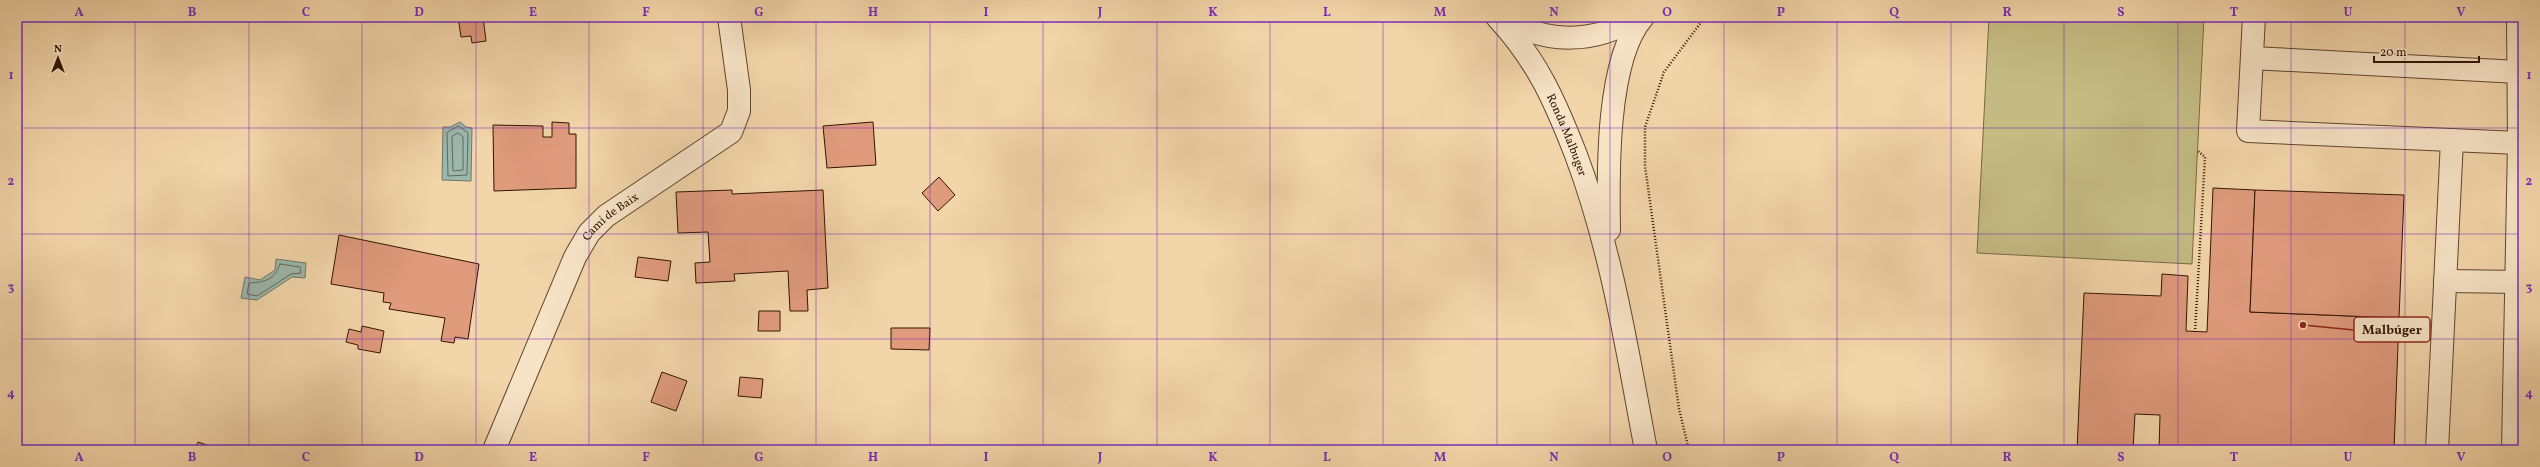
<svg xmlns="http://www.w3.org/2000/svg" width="2540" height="467" font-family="Vollkorn,serif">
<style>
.green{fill:#c3bb82;stroke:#7a6842}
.water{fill:#9bb8ad;stroke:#717669}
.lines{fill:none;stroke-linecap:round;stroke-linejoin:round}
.shore{stroke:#666658;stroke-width:1}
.building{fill:#e09b7d;stroke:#311402}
.minor-casing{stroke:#61442c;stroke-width:24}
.path{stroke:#311402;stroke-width:2.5;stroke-dasharray:1 2;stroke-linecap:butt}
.minor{stroke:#f7e4c7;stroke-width:22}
.grid{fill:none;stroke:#7b2cbf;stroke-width:1;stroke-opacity:0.55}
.labels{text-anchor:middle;stroke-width:4;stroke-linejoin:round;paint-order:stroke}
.street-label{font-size:12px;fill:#311402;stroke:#f7e4c7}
.leader{fill:none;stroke:#8f2418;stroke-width:1.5}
.callout-dot{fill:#8f2418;stroke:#f7e4c7;stroke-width:1.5}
.callout{fill:#f7e4c7;stroke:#8f2418;stroke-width:1.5}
.callout-label{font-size:13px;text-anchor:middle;font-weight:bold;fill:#311402}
.neatline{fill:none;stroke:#7b2cbf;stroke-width:1.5}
.grid-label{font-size:13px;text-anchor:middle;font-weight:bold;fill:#7b2cbf}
</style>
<rect width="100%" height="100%" fill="#f2d5a9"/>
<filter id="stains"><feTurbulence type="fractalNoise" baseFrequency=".005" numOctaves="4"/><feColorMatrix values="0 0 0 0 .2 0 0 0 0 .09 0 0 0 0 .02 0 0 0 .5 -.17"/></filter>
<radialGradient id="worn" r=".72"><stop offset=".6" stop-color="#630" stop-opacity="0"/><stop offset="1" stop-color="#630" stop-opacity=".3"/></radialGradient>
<path class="green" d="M1989,17H2204L2192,264L1977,253Z"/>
<g class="water">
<path d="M460,122L466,127L472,128L471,181L442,180L443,127H450Z"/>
<path d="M276,259L306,263L305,278L292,277L257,300L241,298L245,277L260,280L275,270Z"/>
</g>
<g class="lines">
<g class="shore">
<path d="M459,126L468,133L467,175L448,176L447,133Z"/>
<path d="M458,133L463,137V170L453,171L452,137Z"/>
<path d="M280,264L300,267L301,273L291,274L257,296L247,294L249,283C264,282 274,281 280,264Z"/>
</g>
</g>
<g class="building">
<path d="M458,17H483L486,41L472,43L471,36L461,37Z"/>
<path d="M552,122L569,123V134H576V188L494,191L493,125L543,126V137H552Z"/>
<path d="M873,122L876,165L827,168L823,126Z"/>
<path d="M939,177L955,195L938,211L922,193Z"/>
<path d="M2213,188L2255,190L2250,312L2399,318L2394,450H2159L2160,415L2135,414L2133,450H2077L2084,293L2161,296L2162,274L2188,276L2186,331L2207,332Z"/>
<path d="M732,190V194L823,190L828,288L807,290L808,311H790L788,271L734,274L735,281L696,283L695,263L710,262L708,232L678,233L676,192Z"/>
<path d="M2255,190L2404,195L2399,318L2250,312Z"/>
<path d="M339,235L479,264L468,339L455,337L454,343L441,341L445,318L389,309L391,303L383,302L384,293L331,284Z"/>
<path d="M638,257L671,261L668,281L635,277Z"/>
<path d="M759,311H780V331H758Z"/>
<path d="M362,326L384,331L380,353L358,349V345L346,342L349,329L361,332Z"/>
<path d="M891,328H930L929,350L891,349Z"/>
<path d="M662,372L687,381L676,411L651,402Z"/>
<path d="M740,377L763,379L761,398L738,396Z"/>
<path d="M198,442L222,450H195Z"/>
<path d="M1965,448L1997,449L1965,450Z"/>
</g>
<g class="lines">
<g class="minor-casing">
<g id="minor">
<path id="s1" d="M1497,17C1537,60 1555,101 1576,155C1612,251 1627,350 1646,450"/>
<path d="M2254,17L2248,131L2519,143L2518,17"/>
<path d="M1505,20C1548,44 1595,44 1637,17"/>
<path d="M2252,58L2519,72"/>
<path d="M1609,230C1608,175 1606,59 1643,17"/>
<path d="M2445,281L2523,282"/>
<path id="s2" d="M494,450L575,257L589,233L606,216L731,132L739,111V90L729,17"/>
<path d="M2437,450L2452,140"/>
<path d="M2513,450L2519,143"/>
</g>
</g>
<g class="path">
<path d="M2195,332L2205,157L2198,151"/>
<path d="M1689,450L1679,409L1645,166V127L1664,72L1705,17"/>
</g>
<use href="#minor" class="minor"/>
</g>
<path class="grid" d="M135,17V450M249,17V450M362,17V450M476,17V450M589,17V450M703,17V450M816,17V450M930,17V450M1043,17V450M1157,17V450M1270,17V450M1383,17V450M1497,17V450M1610,17V450M1724,17V450M1837,17V450M1951,17V450M2064,17V450M2178,17V450M2291,17V450M2405,17V450M17,128H2523M17,234H2523M17,339H2523"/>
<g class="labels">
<g class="street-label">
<text dy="4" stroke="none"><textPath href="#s1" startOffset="138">Ronda Malbuger</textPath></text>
<text dy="4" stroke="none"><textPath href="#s2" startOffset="264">Camí de Baix</textPath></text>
</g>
</g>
<path class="leader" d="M2303 325L2354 330"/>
<circle class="callout-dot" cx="2303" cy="325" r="4"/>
<rect class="callout" x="2354" y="317" width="76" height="25" rx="4"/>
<g class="callout-label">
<text x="2392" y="334">Malbúger</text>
</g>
<rect width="2540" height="467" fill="none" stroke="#f2d5a9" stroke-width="44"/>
<g transform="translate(58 58)" stroke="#f7e4c7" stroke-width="3" paint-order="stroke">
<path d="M0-3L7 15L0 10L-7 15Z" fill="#311402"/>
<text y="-6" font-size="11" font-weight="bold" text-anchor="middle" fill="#311402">N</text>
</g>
<path d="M2374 56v6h105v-6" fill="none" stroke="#311402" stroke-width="2"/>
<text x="2380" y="56" font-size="12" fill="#311402" stroke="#f7e4c7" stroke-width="3" paint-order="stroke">20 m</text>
<rect x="22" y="22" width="2496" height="423" class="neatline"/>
<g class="grid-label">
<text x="79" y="16">A</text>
<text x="192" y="16">B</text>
<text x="306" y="16">C</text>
<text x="419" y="16">D</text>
<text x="533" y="16">E</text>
<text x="646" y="16">F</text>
<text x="759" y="16">G</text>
<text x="873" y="16">H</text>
<text x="986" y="16">I</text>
<text x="1100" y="16">J</text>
<text x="1213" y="16">K</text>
<text x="1327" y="16">L</text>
<text x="1440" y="16">M</text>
<text x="1554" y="16">N</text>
<text x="1667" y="16">O</text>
<text x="1781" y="16">P</text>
<text x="1894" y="16">Q</text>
<text x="2007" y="16">R</text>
<text x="2121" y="16">S</text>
<text x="2234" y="16">T</text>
<text x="2348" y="16">U</text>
<text x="2461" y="16">V</text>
<text x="11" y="79">1</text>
<text x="2529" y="79">1</text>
<text x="11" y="185">2</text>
<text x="2529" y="185">2</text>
<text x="11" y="291">3</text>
<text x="2529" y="291">3</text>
<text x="11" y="397">4</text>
<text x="2529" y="397">4</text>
<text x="79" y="461">A</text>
<text x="192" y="461">B</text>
<text x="306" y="461">C</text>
<text x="419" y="461">D</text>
<text x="533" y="461">E</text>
<text x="646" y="461">F</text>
<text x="759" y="461">G</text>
<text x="873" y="461">H</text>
<text x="986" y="461">I</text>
<text x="1100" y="461">J</text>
<text x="1213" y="461">K</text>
<text x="1327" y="461">L</text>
<text x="1440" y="461">M</text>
<text x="1554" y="461">N</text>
<text x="1667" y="461">O</text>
<text x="1781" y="461">P</text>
<text x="1894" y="461">Q</text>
<text x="2007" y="461">R</text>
<text x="2121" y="461">S</text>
<text x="2234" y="461">T</text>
<text x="2348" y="461">U</text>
<text x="2461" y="461">V</text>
</g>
<rect width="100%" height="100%" filter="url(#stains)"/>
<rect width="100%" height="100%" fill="url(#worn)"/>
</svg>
